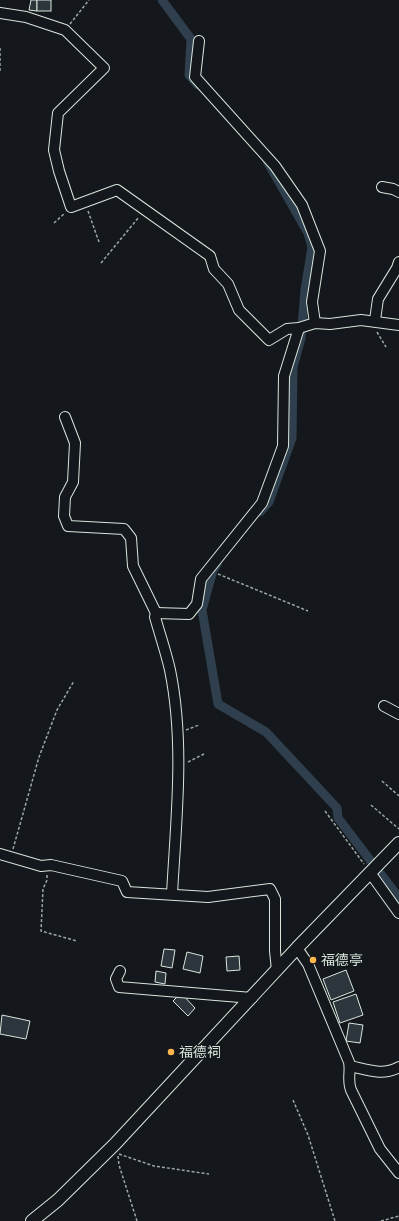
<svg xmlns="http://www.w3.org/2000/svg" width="399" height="1221" font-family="Lato,'Noto Sans TC',sans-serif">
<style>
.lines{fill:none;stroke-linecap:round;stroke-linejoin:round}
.canal{stroke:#2f3f4d;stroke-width:9}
.building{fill:#2c363c;stroke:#d8e6dc}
.minor-casing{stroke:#d8e6dc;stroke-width:12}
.major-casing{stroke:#d8e6dc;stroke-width:14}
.path{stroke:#9da8a2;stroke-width:1.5;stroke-dasharray:3 2;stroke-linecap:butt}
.minor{stroke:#14181c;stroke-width:10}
.major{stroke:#14181c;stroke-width:12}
.poi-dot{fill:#ffb74d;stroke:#14181c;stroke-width:1.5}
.labels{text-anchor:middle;stroke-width:3;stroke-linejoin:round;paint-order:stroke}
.poi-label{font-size:14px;fill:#d8e6dc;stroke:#14181c;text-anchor:start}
</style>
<rect width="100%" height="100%" fill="#14181c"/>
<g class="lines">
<g class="canal">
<path d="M162,0L191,39L189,75L198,85"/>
<path d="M260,512L269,502L292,438L293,367L301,338L305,290L312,247L308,233L267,161"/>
<path d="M217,564L213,570L202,610L218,704L266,732L337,808L338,818L399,898"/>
</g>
</g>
<g class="building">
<path d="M31,0H37V11L29,10Z"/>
<rect x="37" y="0" width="14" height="11"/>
<path d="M164,949L175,950L172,968L161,966Z"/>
<path d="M187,952L203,956L200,973L183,969Z"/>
<path d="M239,956L240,970L227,971L226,957Z"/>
<path d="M346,970L354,991L331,1000L323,979Z"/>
<path d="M156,971L166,973L165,984L155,982Z"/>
<path d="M181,993L195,1008L188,1016L173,1001Z"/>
<path d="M356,994L363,1015L340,1023L333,1002Z"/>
<path d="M2,1015L30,1021L26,1039L0,1034Z"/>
<path d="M349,1023L363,1025L360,1043L346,1041Z"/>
</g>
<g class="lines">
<g class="minor-casing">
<g id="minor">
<path d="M0,13L26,17L65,30L104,68L58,113L54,150L59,171L71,207L117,190L210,256L214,269L228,284L239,310L269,340L287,329L299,328"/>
<path d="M199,41L195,77L275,166L302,205L320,251L312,302L315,323"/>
<path d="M382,187L393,189L399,192"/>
<path d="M375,320L378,299L397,268L399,262"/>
<path d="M65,417L75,443L73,482L65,497L64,516L68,526L124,529L131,538L133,566L156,613"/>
<path d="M384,706L399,714"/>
<path d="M0,854L41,866L51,865L122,881L127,892L208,897L270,889L275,899V951L277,970"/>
<path d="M371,874L399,913"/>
<path d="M172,894C176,820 185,743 170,670C166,652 160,635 155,617L156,613L189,614L197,604L201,579L262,503L283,446L284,376L299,328L315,323L330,324L361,320L399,325"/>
<path d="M297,948L308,964L349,1062C351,1072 347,1080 351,1090L380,1149L399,1173"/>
<path d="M120,971L116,979L119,987L252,998"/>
<path d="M350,1066C368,1070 383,1076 399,1067"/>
</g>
</g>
<g class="major-casing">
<path id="major" d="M32,1221L58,1200L115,1144L297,948L399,843"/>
</g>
<g class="path">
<path d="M70,24L89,0"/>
<path d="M0,48V72"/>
<path d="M88,211L99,242"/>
<path d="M54,223L64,214"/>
<path d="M101,263L139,217"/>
<path d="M377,332L386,347"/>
<path d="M218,574L308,611"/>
<path d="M186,730L199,725"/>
<path d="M188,762L204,754"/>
<path d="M382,781L399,796"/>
<path d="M371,805L399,829"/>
<path d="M325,811L364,864"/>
<path d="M13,849L39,757L57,710L74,681"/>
<path d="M47,875V880L43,889L41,931L77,941"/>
<path d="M293,1100L308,1135L335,1221"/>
<path d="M119,1154L154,1166L209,1174"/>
<path d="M118,1156L119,1165L137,1221"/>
<path d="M381,1221L399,1216"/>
</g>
<use href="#minor" class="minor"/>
<use href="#major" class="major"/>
</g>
<g class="poi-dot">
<circle cx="313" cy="960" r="4"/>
<circle cx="171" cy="1052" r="4"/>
</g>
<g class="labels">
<g class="poi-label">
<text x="321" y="965">福德亭</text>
<text x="179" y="1057">福德祠</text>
</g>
</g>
</svg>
